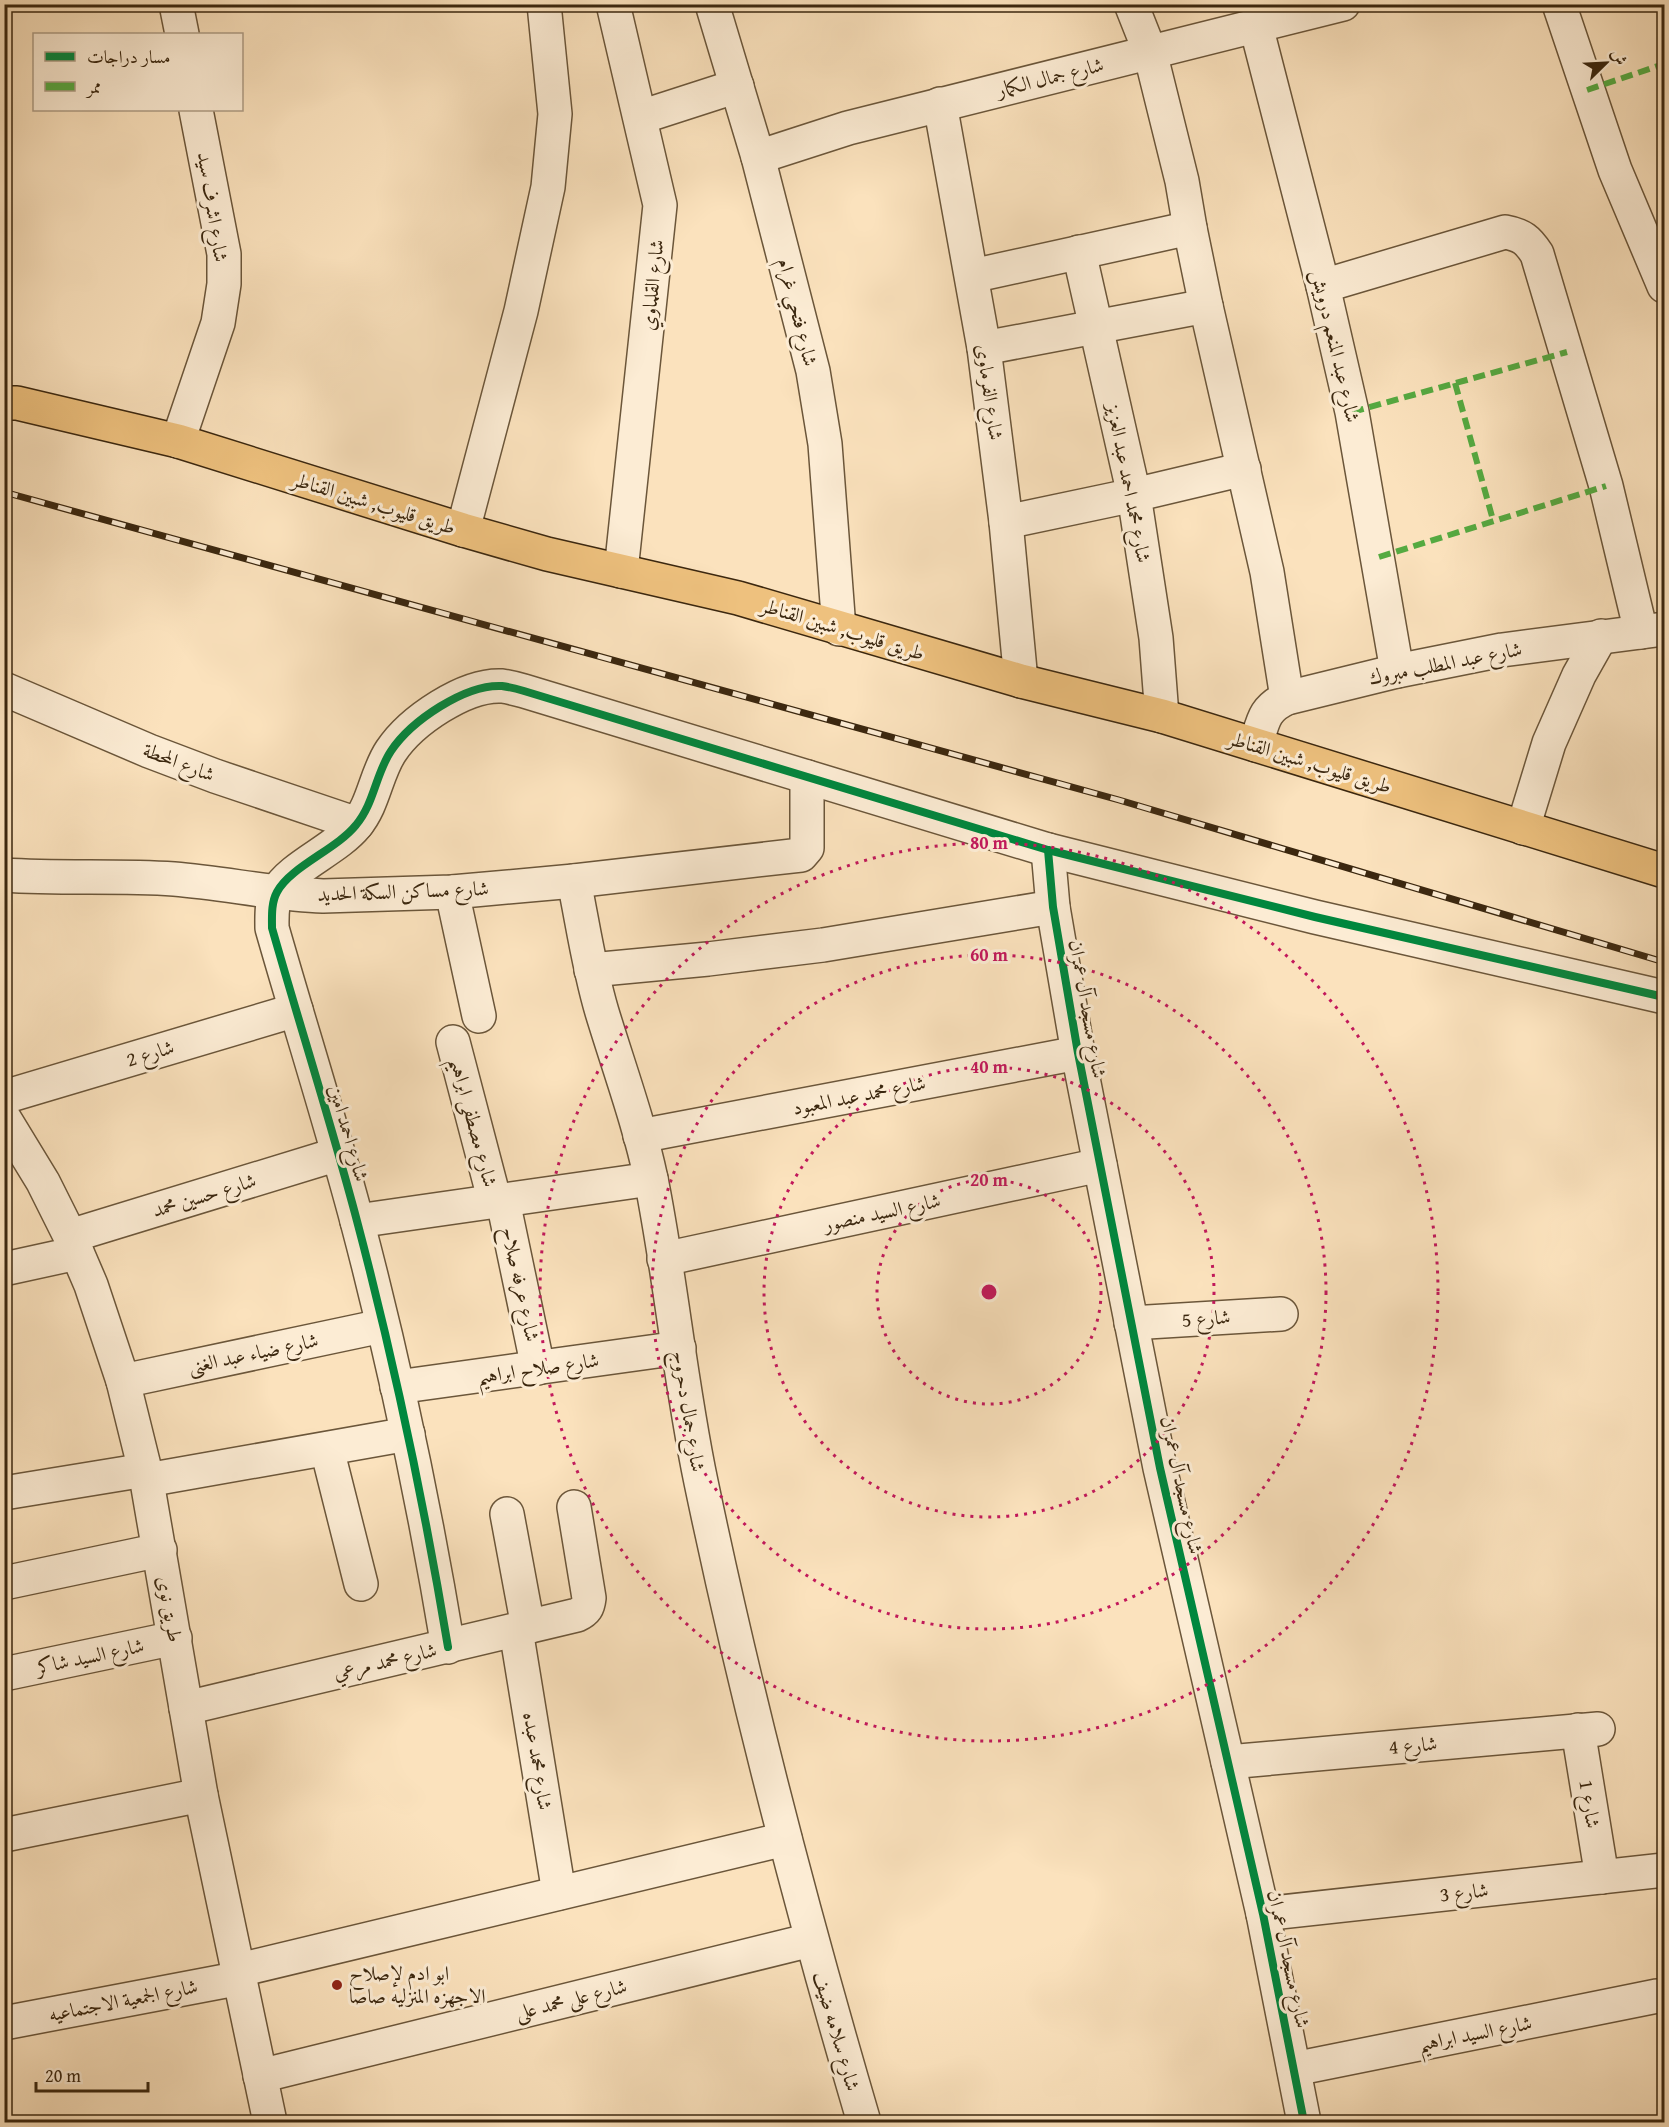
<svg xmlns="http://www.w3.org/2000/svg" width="1669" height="2127" font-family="'Gentium Book Plus',Amiri,serif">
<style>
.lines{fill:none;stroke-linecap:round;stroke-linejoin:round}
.minor-casing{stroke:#6b563a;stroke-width:36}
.major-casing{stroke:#3b270f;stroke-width:36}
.minor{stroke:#fcecd4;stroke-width:33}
.major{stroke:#eec17e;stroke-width:33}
.rail-casing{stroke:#3b270f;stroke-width:7}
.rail{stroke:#fcecd4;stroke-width:4.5;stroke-dasharray:14;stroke-linecap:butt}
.quiet{stroke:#55aa41;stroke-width:6;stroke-dasharray:12 6;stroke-linecap:butt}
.cycleway-casing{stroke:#fcecd4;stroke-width:11}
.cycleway{stroke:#00873e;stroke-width:8}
.ring{fill:none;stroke:#c2185b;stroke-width:3;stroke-dasharray:3 6}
.poi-dot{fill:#8f2418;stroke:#fcecd4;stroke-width:2}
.labels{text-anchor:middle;stroke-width:6;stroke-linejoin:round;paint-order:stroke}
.street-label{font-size:20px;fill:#3b270f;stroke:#fcecd4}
.poi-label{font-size:20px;fill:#3b270f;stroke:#fcecd4;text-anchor:start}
.centre{fill:#c2185b;stroke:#fcecd4;stroke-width:3}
.ring-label{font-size:18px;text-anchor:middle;font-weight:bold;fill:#c2185b;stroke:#fcecd4;stroke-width:6;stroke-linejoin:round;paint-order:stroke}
</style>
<rect width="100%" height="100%" fill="#fbe2bd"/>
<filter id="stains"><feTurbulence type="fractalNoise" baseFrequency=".00333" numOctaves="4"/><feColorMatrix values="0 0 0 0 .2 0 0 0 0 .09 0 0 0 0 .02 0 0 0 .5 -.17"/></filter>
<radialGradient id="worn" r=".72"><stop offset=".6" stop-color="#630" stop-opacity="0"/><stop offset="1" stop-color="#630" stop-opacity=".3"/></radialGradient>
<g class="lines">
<g class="minor-casing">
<g id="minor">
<path d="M176,4L182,34"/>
<path d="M613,4L660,205L621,571"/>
<path d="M712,4L758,157L813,371L825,444L839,629"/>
<path d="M1131,4L1150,52L1182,181L1190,228L1206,306L1267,572L1287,698"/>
<path d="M1559,4L1615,170L1664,286"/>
<path d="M1256,26L1323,286L1352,412L1397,671"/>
<path d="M940,104L984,348L1006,522L1021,681"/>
<path d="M641,117L737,86"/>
<path d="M758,157L848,128L1343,4"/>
<path d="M1079,252L1134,495L1156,638L1162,716"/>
<path d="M972,276L1190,228"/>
<path d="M1323,286L1505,232C1522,235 1528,240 1537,254L1606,486L1641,632"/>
<path d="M984,348L1206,306"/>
<path d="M178,441L218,323L224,284V254L196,110"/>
<path d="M1006,522L1134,495L1244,469"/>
<path d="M463,530L521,311L548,187L555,114L544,4"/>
<path d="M4,689L149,751L215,776L357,824"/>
<path d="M1256,745C1263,722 1263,709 1287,698L1397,671L1502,650L1664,629"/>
<path d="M1523,828L1549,743L1579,675L1601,636"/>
<path d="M1048,850L1053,907L1078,1053L1160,1468L1263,1914L1304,2122"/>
<path d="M4,875C61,879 117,875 174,879C224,883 273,894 323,896L452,892L574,881L801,855L807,848V777"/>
<path d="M574,881C583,925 589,969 602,1012C619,1068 639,1122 651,1179C671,1279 680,1382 701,1482C746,1698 802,1911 864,2122"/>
<path d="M452,892L479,1016"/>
<path d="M591,970L708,959L823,945L1053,907"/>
<path d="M453,1042L495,1202"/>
<path d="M4,1097L296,1010"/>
<path d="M4,1118L43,1182L70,1236L91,1285L123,1381L145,1470L201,1795L270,2122"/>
<path d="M640,1136L1078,1053"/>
<path d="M503,1201L538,1368"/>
<path d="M357,1221L651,1179"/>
<path d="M70,1236L338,1154"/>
<path d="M664,1259L1100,1165"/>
<path d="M4,1269L77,1253"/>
<path d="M1131,1323L1281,1314"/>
<path d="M123,1381L382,1326"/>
<path d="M397,1387L679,1348"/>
<path d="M327,1449L361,1584"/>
<path d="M147,1480L408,1434"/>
<path d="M4,1493L145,1470"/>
<path d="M507,1514L528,1627"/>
<path d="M4,1583L160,1550"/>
<path d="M516,1630L559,1893"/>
<path d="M448,1647C424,1503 394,1361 357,1221C331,1123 300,1026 272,928C272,917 271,903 277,892C290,867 337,849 356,825C374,804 376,773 391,751C411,721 465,684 502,686C509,687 517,689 524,691L1048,850L1315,917L1664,997"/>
<path d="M4,1674L175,1638"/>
<path d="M186,1708L577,1615C586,1611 588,1607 589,1598L574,1507"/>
<path d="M1578,1730L1602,1877"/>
<path d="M1228,1762L1598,1729"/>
<path d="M4,1835L201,1795"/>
<path d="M1263,1914L1664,1870"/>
<path d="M239,1970L785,1839"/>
<path d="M4,2023L241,1978"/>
<path d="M1294,2069L1657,1996"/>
<path d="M260,2076L811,1940"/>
</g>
</g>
<g class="major-casing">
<path id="major" d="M4,403H17L178,441L463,530L547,554L738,598L1021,681L1162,716L1664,871"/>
</g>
<use href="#minor" class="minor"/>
<use href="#major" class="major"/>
<g class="rail-casing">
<path id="rail" d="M4,492L1119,800L1664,962"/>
</g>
<use href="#rail" class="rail"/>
<g class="quiet">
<path d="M1587,90L1664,64"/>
<path d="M1455,383L1493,520"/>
<path d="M1352,412L1567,352"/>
<path d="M1379,557L1606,486"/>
</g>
<g class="cycleway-casing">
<g id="cycleway">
<path d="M1048,850L1053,907L1078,1053L1160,1468L1263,1914L1304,2122"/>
<path d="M448,1647C424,1503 394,1361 357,1221C331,1123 300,1026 272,928C272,917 271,903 277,892C290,867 337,849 356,825C374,804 376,773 391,751C411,721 465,684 502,686C509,687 517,689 524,691L1048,850L1315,917L1664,997"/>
</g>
</g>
<use href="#cycleway" class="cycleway"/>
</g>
<g class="ring">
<circle cx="989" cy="1292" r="112"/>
<circle cx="989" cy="1292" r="225"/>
<circle cx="989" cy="1292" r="337"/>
<circle cx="989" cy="1292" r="449"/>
</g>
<circle class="poi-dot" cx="337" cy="1985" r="6"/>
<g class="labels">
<g class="street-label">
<text transform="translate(1050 77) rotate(-14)" y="7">شارع جمال الكمار</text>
<text transform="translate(213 207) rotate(81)" y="7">شارع اشرف سيد</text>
<text transform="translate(652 285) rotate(-84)" y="7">شارع القلماوي</text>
<text transform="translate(798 312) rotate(76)" y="7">شارع فتحي غرام</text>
<text transform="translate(1336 346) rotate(77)" y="7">شارع عبد المنعم درويش</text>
<text transform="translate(990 392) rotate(82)" y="7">شارع الفرماوى</text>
<text transform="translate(1129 483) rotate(79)" y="7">شارع محمد احمد عبد العزيز</text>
<text transform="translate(374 503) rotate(17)" y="7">طريق قليوب, شبين القناطر</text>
<text transform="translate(843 629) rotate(17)" y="7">طريق قليوب, شبين القناطر</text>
<text transform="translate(1445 663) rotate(-11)" y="7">شارع عبد المطلب مبروك</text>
<text transform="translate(179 762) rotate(21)" y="7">شارع المحطة</text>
<text transform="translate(1310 762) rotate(17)" y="7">طريق قليوب, شبين القناطر</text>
<text transform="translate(403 891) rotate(-2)" y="7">شارع مساكن السكة الحديد</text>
<text transform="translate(1088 1009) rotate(80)" y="7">شارع مسجد آل عمران</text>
<text transform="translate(150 1053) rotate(-17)" y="7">شارع 2</text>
<text transform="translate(859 1095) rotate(-11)" y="7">شارع محمد عبد المعبود</text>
<text transform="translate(474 1122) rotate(75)" y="7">شارع مصطفى ابراهيم</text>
<text transform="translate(349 1133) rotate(74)" y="7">شارع احمد امين</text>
<text transform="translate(204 1195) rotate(-17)" y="7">شارع حسين محمد</text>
<text transform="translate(882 1212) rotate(-12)" y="7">شارع السيد منصور</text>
<text transform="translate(521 1284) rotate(78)" y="7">شارع عرفه صلاح</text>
<text transform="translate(1206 1318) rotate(-4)" y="7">شارع 5</text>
<text transform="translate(253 1353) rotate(-12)" y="7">شارع ضياء عبد الغنى</text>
<text transform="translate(538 1368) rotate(-8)" y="7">شارع صلاح ابراهيم</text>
<text transform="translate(689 1411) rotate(81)" y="7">شارع جمال دحروج</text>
<text transform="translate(1182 1485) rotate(78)" y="7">شارع مسجد آل عمران</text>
<text transform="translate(170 1609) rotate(80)" y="7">طريق نوى</text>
<text transform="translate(90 1656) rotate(-12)" y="7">شارع السيد شاكر</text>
<text transform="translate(385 1661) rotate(-13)" y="7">شارع محمد مرعي</text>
<text transform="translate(1413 1745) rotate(-5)" y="7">شارع 4</text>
<text transform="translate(538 1761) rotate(81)" y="7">شارع محمد عبده</text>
<text transform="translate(1590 1804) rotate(81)" y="7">شارع 1</text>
<text transform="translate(1464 1892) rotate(-6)" y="7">شارع 3</text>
<text transform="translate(1289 1959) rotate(78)" y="7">شارع مسجد آل عمران</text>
<text transform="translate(571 1999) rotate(-14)" y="7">شارع على محمد على</text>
<text transform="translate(123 2000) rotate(-11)" y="7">شارع الجمعية الاجتماعيه</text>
<text transform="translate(837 2031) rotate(74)" y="7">شارع سلامه ضيف</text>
<text transform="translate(1475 2033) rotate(-11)" y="7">شارع السيد ابراهيم</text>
</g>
<g class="poi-label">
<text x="349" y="1980">ابو ادم لإصلاح<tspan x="349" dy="23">الاجهزه المنزليه صاصا</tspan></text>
</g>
</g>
<circle cx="989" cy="1292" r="9" class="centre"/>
<g class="ring-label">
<text x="989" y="849">80 m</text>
<text x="989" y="961">60 m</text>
<text x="989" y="1073">40 m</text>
<text x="989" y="1186">20 m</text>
</g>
<rect width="1669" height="2127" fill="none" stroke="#fbe2bd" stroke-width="24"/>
<rect x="6" y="6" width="1657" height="2115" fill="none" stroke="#3b270f" stroke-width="3"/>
<rect x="12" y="12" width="1645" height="2103" fill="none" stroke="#3b270f" stroke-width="1.5"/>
<rect x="33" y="33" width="210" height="78" fill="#fcecd4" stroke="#af9d85" stroke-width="1.5"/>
<rect x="45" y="52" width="30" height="9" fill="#00873e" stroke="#af9d85" stroke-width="1.5"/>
<text x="87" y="63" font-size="18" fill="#3b270f">مسار دراجات</text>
<rect x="45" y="82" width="30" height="9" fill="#55aa41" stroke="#af9d85" stroke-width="1.5"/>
<text x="87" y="93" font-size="18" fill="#3b270f">ممر</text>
<g transform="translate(1606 63) rotate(66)" stroke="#fcecd4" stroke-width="4.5" paint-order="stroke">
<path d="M0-4.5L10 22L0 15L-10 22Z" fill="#3b270f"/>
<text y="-9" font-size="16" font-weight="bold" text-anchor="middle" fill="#3b270f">ش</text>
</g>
<path d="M36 2082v9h112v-9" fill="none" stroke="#3b270f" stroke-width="3"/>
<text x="45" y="2082" font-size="18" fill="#3b270f" stroke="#fcecd4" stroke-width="4.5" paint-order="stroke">20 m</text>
<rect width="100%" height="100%" filter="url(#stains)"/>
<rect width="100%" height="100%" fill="url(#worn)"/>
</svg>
